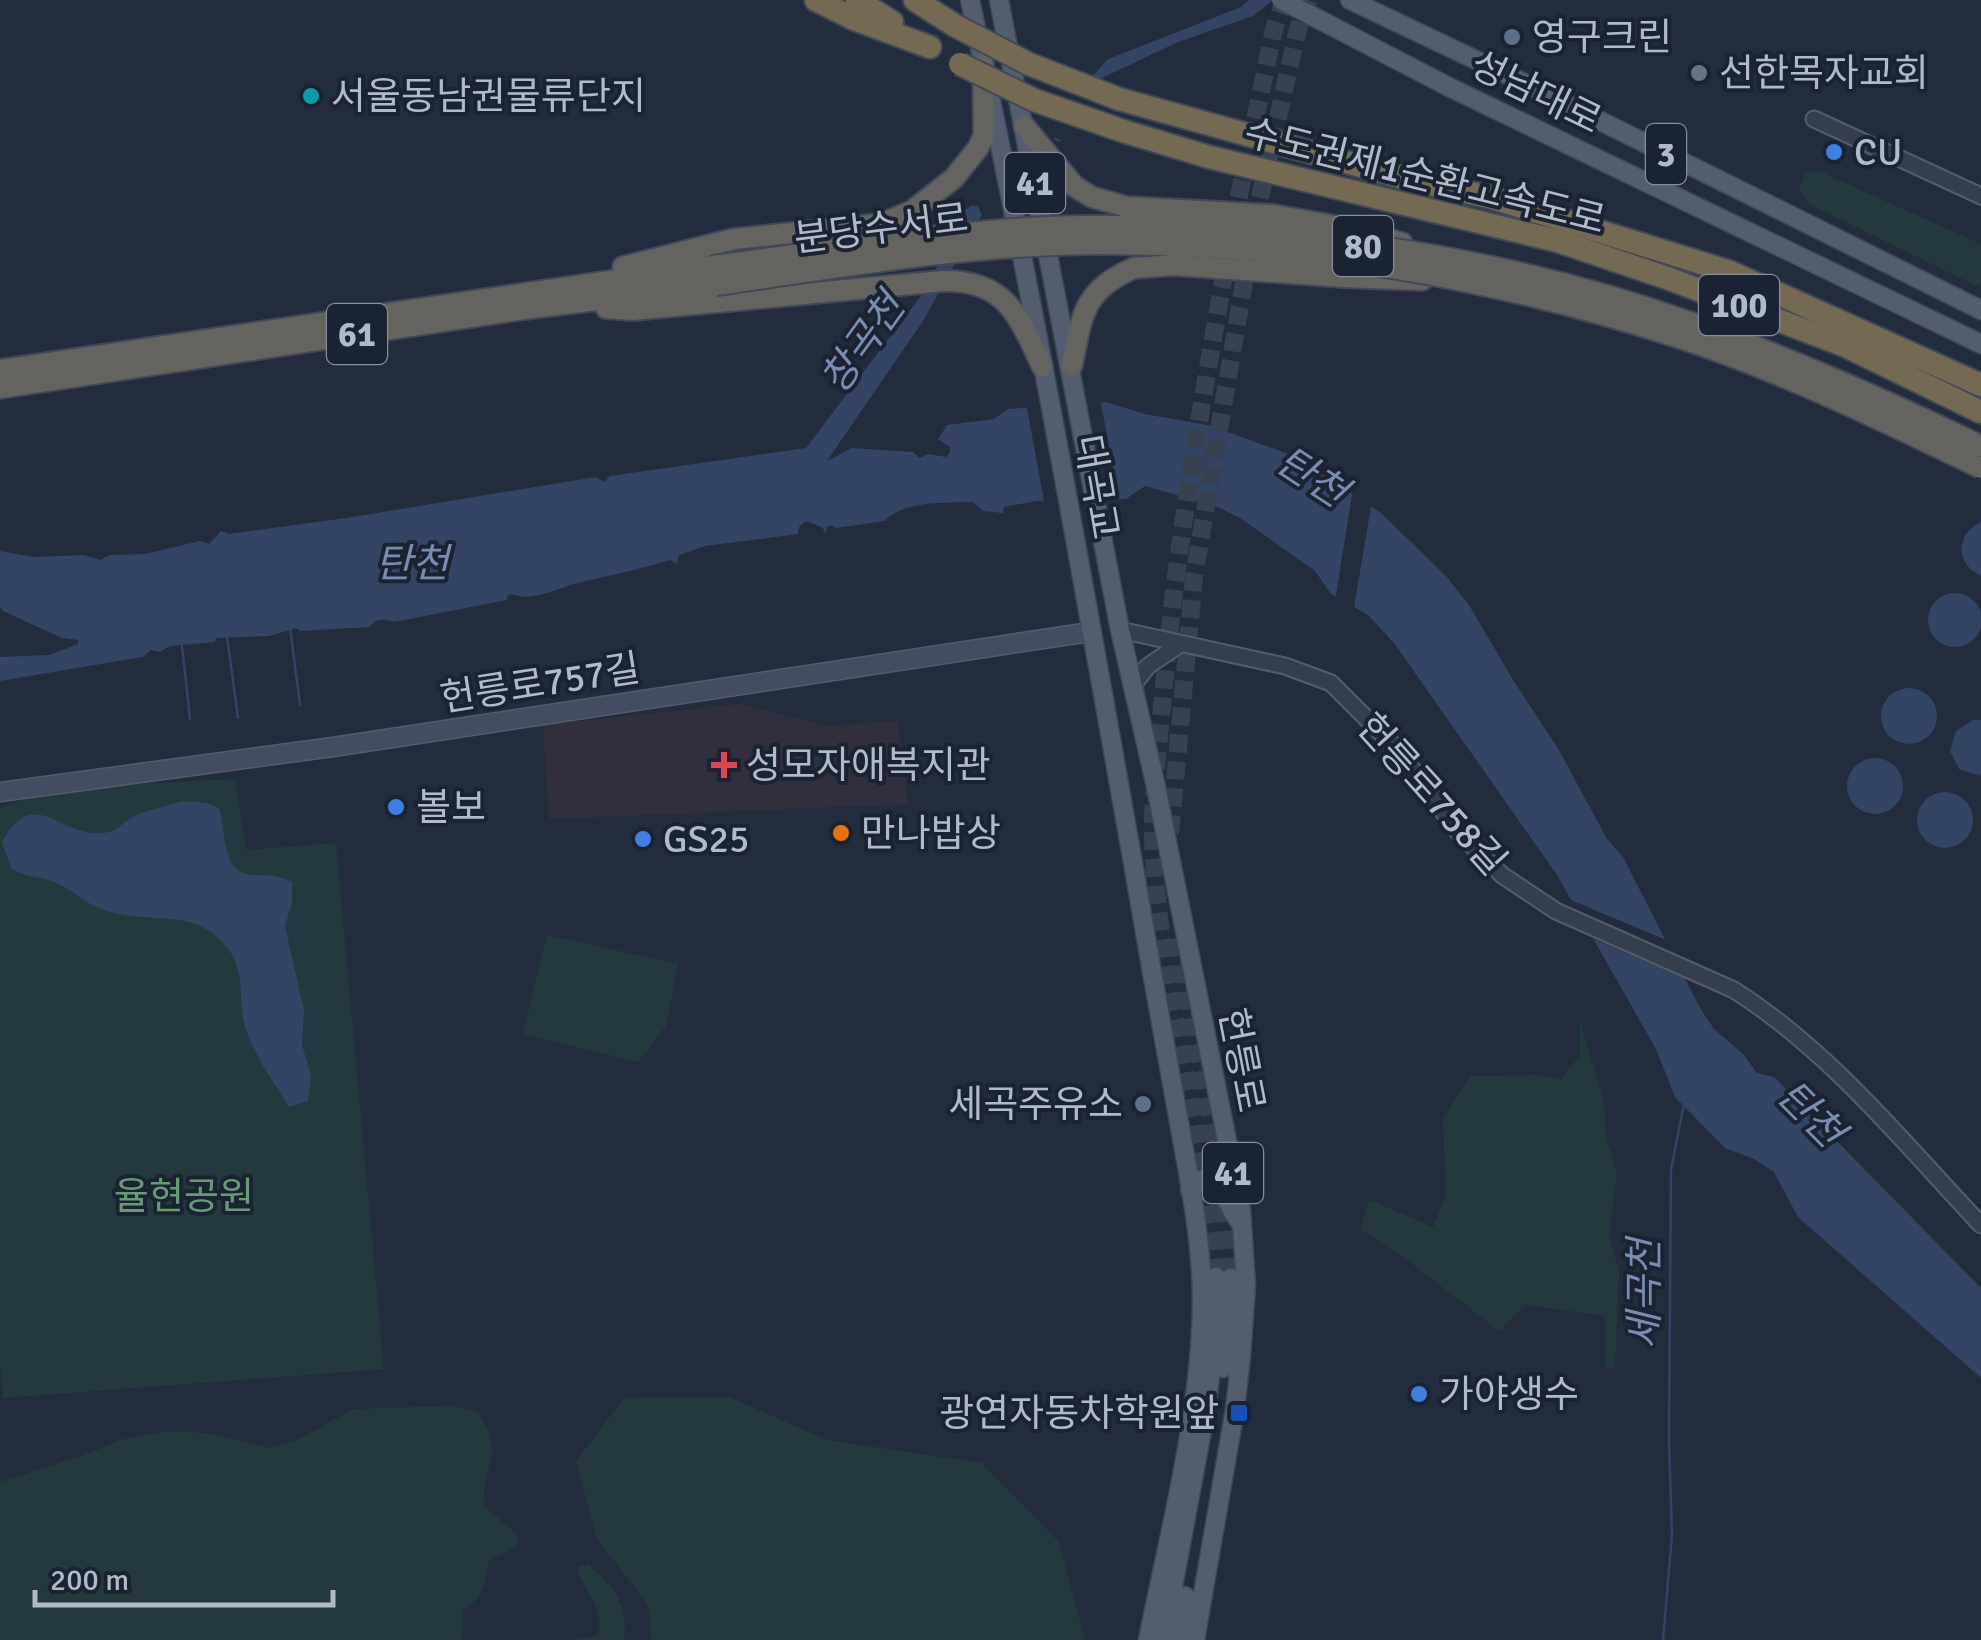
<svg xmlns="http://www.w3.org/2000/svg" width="1981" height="1640" font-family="Signika,'Noto Sans KR',sans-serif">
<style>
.medical{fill:#312e3e}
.green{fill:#24393e}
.water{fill:#334464}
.pier{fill:#222c3d}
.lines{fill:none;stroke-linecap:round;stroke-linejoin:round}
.stream{stroke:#334464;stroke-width:2.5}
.primary-tunnel{stroke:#384152;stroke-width:18;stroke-dasharray:18 9;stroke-linecap:butt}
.tertiary-casing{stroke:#545c6b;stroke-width:19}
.secondary-casing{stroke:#545c6b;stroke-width:21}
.primary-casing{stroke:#3f4756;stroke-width:21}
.trunk-casing{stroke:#414958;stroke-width:24}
.motorway-casing{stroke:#414958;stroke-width:26}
.tertiary{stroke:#363e4d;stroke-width:15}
.secondary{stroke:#444c61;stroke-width:18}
.primary{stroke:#545d6e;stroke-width:18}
.trunk{stroke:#646360;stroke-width:20}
.motorway{stroke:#746953;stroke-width:22}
.primary-bridge-casing{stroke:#3f4756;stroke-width:21;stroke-linecap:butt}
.trunk-bridge-casing{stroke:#414958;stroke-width:24;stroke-linecap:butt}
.motorway-bridge-casing{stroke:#414958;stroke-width:26;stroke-linecap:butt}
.primary-bridge{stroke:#545d6e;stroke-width:18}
.trunk-bridge{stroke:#646360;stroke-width:20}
.motorway-bridge{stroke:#746953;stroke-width:22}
.service-dot{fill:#5c6f8a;stroke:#1b2332;stroke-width:4}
.worship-dot{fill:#6b7280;stroke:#1b2332;stroke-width:4}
.culture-dot{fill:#0f9aa8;stroke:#1b2332;stroke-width:4}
.shop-dot{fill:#3f7fe0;stroke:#1b2332;stroke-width:4}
.health-dot{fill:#e0444e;stroke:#1b2332;stroke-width:4}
.food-dot{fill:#e8710a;stroke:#1b2332;stroke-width:4}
.transit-dot{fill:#1a4fb4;stroke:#1b2332;stroke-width:4}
.labels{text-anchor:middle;stroke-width:8;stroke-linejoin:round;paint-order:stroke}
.shield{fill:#1b2332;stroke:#858c9c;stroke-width:2.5}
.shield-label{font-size:35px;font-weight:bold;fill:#b2b9c9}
.poi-label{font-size:38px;fill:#b2b9c9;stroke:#1b2332;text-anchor:start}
.street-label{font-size:38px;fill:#b2b9c9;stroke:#1b2332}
.park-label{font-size:38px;fill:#679b77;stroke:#1b2332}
.water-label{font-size:40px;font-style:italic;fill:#788db2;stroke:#1b2332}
</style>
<rect width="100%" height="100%" fill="#222c3d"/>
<path class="medical" d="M739,704L827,726L898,721L908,804L549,819L543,725Z"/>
<g class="green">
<path d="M1821,172L1981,244V288L1809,204L1799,189L1806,173Z"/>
<path d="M235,779L246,850L336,843L384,1369L3,1398L0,1364V808L58,788Z"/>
<path d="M547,935L678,964L666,1026L638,1062L523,1034Z"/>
<path d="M1580,1021L1604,1102L1606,1138L1617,1173L1609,1236L1619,1272L1615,1367L1605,1370V1316L1525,1305L1499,1331L1389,1246L1360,1230L1369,1200L1433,1227L1446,1195L1443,1119L1471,1076L1537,1075L1561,1079L1580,1055Z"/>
<path d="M729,1397L827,1440L982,1463L1059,1542L1085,1640H651L649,1606L597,1539L576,1461L624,1398Z"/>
<path d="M450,1406L478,1412C507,1459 481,1462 484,1506L517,1534L518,1545L489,1561C485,1584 483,1597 463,1611L462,1640H0V1482L82,1456L120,1440L166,1431L206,1433L270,1448L300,1439L353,1409Z"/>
<path d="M588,1564C613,1586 629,1604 624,1640H574L598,1635C606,1607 584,1593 577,1568Z"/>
</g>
<g class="water">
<path d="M1249,0H1273L1253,16L1178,42L1102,78L1065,136L1059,142L1054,139L1051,121L1108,59L1241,7Z"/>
<path d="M971,206H978L982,215L923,321L827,461L852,448L913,452L919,458L928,454L946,457L950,453V447L938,439L947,425L994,419L1008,409L1107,402L1144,414L1208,425L1303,459L1313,473L1325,475L1381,513L1446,576L1469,605L1513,680L1559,750L1607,839L1623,857L1700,1008L1714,1029L1743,1054L1757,1073L1774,1077L1981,1288V1378L1798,1217L1774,1172L1754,1159L1725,1148L1675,1097L1656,1049L1557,875L1394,643L1368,615L1331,594L1315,571L1240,518L1215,506L1145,486L1126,499L1036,501L1004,507L1003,513L983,511L973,502C948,503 903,500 885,521L836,528L832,525L827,527L826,534L822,527L806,521L799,527L798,534L705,546L679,555L677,564L670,560C638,570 606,576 574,584C554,590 533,602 512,594L507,596V600L394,622C383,619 377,618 370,627L300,631L296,628L269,636L216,638L215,642L170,646L160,652L151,650L143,657L0,681V657L49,655L78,644V640L62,638L3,611L0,607V551L34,557L84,555L100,560L110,555L145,554L200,541L209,544L221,531L229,534L346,518L596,477L604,482L610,476L806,448L927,288L964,210Z"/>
<path d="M1981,522V576C1955,564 1955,534 1981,522Z"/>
<circle cx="1955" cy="620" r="27"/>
<circle cx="1909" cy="716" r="28"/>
<path d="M1973,720H1981V776L1959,769L1950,751L1956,731Z"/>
<circle cx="1875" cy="786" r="28"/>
<circle cx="1945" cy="820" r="28"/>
<path d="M182,801L208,803L219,808C226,830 221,874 253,875C270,876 276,874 292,882V902L285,926L304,1010L302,1045L311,1075L308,1101L289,1107C273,1080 248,1048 243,1017C239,994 244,971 229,950C196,904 149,927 101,909C84,903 71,888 54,882C37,875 29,879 11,868L2,842C34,783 61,838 103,833C118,832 124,820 137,815C151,809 167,806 182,801Z"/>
</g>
<g class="pier">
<path d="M1087,74L1105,82L1070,139L1066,142L1048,135L1047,119Z"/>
<path d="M1100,398L1120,504L1045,506L1026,403Z"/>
<path d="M1353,488L1372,501L1353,613L1335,602Z"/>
<path d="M1564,897L1673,943L1693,982L1585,935Z"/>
</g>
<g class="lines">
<g class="stream">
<path d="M290,627L300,705"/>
<path d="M227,636L238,718"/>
<path d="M182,646L190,719"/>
<path d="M1663,1640L1672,1535L1669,1439L1671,1170L1684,1103"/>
</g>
<g class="primary-tunnel">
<path d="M1233,224L1274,29L1284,0"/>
<path d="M1254,224L1297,33L1308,0"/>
<path d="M1170,833L1194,577L1248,259"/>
<path d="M1178,938L1221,1174L1231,1278"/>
<path d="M1216,1277C1207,1135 1161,1000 1154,859C1150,801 1159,743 1164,685C1177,542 1202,401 1227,259"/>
</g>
<g class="tertiary-casing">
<g id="tertiary">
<path d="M1814,119L1981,196"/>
<path d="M1120,630L1285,666L1331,683L1399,751L1458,832L1502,875L1556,911L1734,990C1830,1051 1903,1142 1981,1225"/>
<path d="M1133,685L1148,666L1179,645"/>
</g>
</g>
<g class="secondary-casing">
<path id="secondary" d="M0,792L333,747L1090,632"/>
</g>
<g class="primary-casing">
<g id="primary">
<path d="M970,0C1031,286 1082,575 1133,863C1147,946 1162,1028 1177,1111C1188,1173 1202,1238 1202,1301C1201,1415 1170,1529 1148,1640"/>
<path d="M999,0L1120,630L1156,787L1241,1210L1246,1285L1241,1356L1235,1409L1195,1640"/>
<path d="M1350,0L1520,81L1981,310"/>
<path d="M1295,7L1449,87L1981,344"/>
<path d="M1190,1190L1201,1180C1222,1177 1227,1206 1239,1221"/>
<path d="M1223,1368L1231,1278"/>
<path d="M1163,1640L1206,1409L1213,1352L1216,1277"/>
<path d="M1178,1640L1185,1596"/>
</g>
</g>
<g class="trunk-casing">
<g id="trunk">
<path d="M1024,126L1074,186L1092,197"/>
<path d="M1352,229L1402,243"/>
<path d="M623,267L734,239L881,224L912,211L954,178L978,148L984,135L983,64"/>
<path d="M1344,277L1422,280"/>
<path d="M606,308L632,310L943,281C1006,280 1018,315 1042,366"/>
<path d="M1072,365C1082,315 1083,290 1134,268"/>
<path d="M0,370L713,266"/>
<path d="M0,388L524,309L716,285"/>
</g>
</g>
<g class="motorway-casing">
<g id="motorway">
<path d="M816,0L854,19L930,47"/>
<path d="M857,0L892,22"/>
<path d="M915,0L954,25"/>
<path d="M1119,99L1407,179L1493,198L1730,272L1981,385"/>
<path d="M1123,131L1209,157L1558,241L1670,279L1846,346L1981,412"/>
</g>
</g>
<use href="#tertiary" class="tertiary"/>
<use href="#secondary" class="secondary"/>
<use href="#primary" class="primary"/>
<use href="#trunk" class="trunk"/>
<use href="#motorway" class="motorway"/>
<g class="primary-bridge-casing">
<path id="primary-bridge" d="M1281,0L1295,7"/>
</g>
<g class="trunk-bridge-casing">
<g id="trunk-bridge">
<path d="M1092,197L1127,207L1274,215L1352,229"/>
<path d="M713,266C837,250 963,227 1088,226C1282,224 1506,256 1689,322C1788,357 1886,400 1981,446"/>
<path d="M1134,268L1174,265L1344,277"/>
<path d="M716,285C843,267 971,244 1100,244C1295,244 1489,277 1674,336C1779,370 1882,420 1981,468"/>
</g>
</g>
<g class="motorway-bridge-casing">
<g id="motorway-bridge">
<path d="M954,25L1029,64L1119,99"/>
<path d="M960,64L1034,100L1123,131"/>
</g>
</g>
<use href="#primary-bridge" class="primary-bridge"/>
<use href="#trunk-bridge" class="trunk-bridge"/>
<use href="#motorway-bridge" class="motorway-bridge"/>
</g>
<g class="service-dot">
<circle cx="1512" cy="37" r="10"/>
<circle cx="1143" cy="1104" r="10"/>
</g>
<circle class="worship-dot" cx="1699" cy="73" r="10"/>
<circle class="culture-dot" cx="311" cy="96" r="10"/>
<g class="shop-dot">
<circle cx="1834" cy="152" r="10"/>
<circle cx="396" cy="807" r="10"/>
<circle cx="643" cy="839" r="10"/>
<circle cx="1419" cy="1394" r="10"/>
</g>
<path class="health-dot" d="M719 750h10v10h10v10h-10v10h-10v-10h-10v-10h10z"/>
<circle class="food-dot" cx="841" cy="833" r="10"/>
<rect class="transit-dot" x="1229" y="1403" width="20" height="20" rx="5"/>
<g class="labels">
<g class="shield">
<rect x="1646" y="124" width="40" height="60" rx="8"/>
<rect x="1005" y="153" width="60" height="60" rx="8"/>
<rect x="1333" y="216" width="60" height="60" rx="8"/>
<rect x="1699" y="275" width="80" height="60" rx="8"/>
<rect x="327" y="304" width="60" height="60" rx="8"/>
<rect x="1203" y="1143" width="60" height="60" rx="8"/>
</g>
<g class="shield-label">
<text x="1666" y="166">3</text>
<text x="1035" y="195">41</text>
<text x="1363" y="258">80</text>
<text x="1739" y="317">100</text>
<text x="357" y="346">61</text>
<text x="1233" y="1185">41</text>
</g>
<g class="poi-label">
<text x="1532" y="50">영구크린</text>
<text x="1719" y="86">선한목자교회</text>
<text x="331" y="109">서울동남권물류단지</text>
<text x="1854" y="165">CU</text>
<text x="746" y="778">성모자애복지관</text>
<text x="416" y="820">볼보</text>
<text x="861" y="846">만나밥상</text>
<text x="663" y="852">GS25</text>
<text x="1123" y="1117" text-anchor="end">세곡주유소</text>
<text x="1439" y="1407">가야생수</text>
<text x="1219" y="1426" text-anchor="end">광연자동차학원앞</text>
</g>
<g class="street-label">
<text transform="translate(1536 92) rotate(26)" y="13">성남대로</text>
<text transform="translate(1425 176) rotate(14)" y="13">수도권제1순환고속도로</text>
<text transform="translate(881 228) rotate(-7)" y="13">분당수서로</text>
<text transform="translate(1097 487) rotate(80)" y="13">대곡교</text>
<text transform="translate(540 683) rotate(-9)" y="13">헌릉로757길</text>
<text transform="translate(1432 794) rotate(48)" y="13">헌릉로758길</text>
<text transform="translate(1242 1060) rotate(79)" y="13">헌릉로</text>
</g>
<g class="park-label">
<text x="184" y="1209">율현공원</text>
</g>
<g class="water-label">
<text transform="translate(862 343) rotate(-54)" y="14">창곡천</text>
<text transform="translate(1312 476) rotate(33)" y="14">탄천</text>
<text x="412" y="577">탄천</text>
<text transform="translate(1811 1113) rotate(45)" y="14">탄천</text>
<text transform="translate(1644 1294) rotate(-90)" y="14">세곡천</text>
</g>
</g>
<path d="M35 1590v15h298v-15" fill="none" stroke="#b2b9c9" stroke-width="5"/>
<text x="50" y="1590" font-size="30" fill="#b2b9c9" stroke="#1b2332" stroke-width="8" paint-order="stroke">200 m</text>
</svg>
